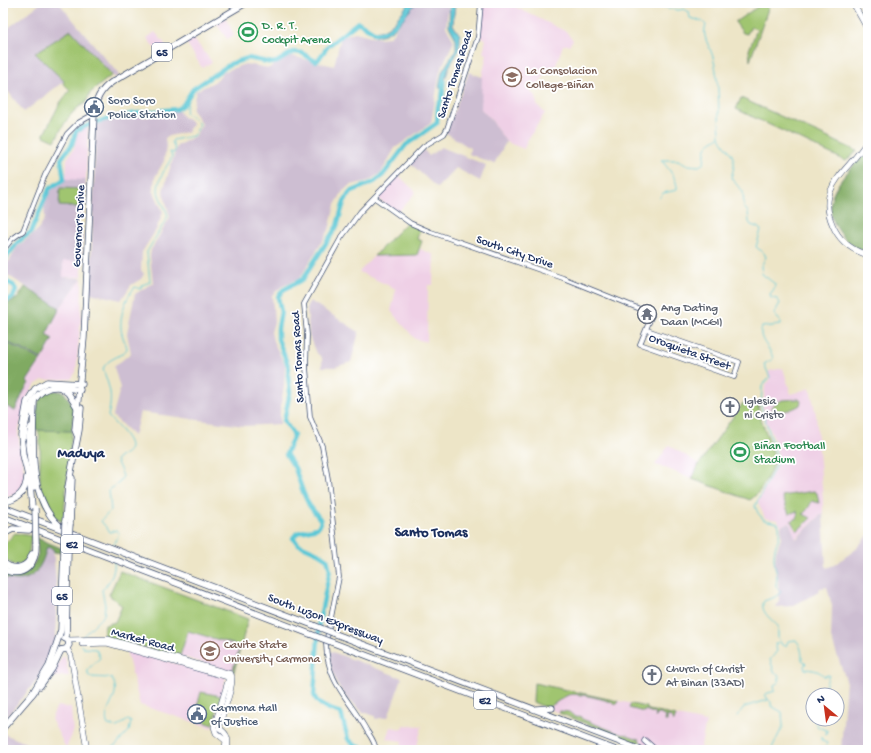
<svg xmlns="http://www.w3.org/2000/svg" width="871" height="753" font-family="'Gochi Hand',sans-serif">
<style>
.built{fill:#efd0e6}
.industrial{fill:#cdbed2}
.green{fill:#a0c56f;stroke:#5e7a66}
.forest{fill:#80aa62;stroke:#4e6c60}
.water{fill:#5dc8d6;stroke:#3c7c9a}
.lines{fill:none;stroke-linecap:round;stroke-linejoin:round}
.stream{stroke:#5dc8d6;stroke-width:1}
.river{stroke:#5dc8d6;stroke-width:4.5}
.minor-casing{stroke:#3a4a6e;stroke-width:5.5}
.major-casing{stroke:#3a4a6e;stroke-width:6}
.highway-casing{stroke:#3a4a6e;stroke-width:7}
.minor{stroke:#fff;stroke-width:4}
.major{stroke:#fff;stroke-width:5}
.highway{stroke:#fff;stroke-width:5.5}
.highway-bridge-casing{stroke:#3a4a6e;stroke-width:7;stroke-linecap:butt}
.highway-bridge{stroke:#fff;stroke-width:5.5}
.labels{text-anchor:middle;stroke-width:3.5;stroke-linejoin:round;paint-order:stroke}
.shield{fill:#fff;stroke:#5f6d8e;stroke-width:1}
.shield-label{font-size:11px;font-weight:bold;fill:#1b2f5e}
.leisure-label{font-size:12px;fill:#27864d;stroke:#fff;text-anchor:start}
.education-label{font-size:12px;fill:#785e54;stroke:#fff;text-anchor:start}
.street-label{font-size:12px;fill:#1b2f5e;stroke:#fff}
.service-label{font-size:12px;fill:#4e5e75;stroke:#fff;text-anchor:start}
.worship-label{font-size:12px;fill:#5b616d;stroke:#fff;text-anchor:start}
.quarter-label{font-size:14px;font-weight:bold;fill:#1b2f5e;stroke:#fff}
</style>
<rect width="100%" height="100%" fill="#fff"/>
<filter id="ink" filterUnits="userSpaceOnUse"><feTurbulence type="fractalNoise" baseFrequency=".025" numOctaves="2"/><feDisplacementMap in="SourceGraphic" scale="8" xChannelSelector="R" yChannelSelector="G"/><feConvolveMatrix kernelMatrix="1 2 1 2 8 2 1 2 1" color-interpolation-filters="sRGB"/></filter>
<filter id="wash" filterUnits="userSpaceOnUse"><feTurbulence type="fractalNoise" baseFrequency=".012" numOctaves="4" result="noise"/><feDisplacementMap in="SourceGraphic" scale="16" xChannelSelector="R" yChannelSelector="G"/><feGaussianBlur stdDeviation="0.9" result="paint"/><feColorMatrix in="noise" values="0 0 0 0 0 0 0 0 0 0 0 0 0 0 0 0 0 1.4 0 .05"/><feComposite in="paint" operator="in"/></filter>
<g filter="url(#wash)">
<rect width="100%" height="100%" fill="#ede5c7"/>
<g class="built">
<path d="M482,3H507L567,32L573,40L569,45H563L556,65L548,70L538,85L530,92L536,96L537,105L545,113L527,141L524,149L506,142L492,121L481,109L480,85L487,54L483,53L486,39L479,37Z"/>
<path d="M226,18L234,35L227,39L216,23Z"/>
<path d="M155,32L166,45L156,50L147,38Z"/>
<path d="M193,38L212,62L202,68L186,42Z"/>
<path d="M85,128H88L86,180H68L66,178L67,159L74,148L77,134Z"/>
<path d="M398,175L416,192L397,213L377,198Z"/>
<path d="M420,249L434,255L433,285H428L427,342L415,339L391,311L396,289L359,272L374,256L417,255Z"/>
<rect x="63" y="261" width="19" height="16"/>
<path d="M82,278L81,318L76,372L71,379L43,380L36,384L28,395L18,433L24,473V481L16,494L3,498V340L42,359L53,339L46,335L60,308Z"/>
<path d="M783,368L791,394L810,388L816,415L823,499V513L795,539L789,522L781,526L778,520L765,518L758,502L779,460L772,433L766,422L763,406L765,386L770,380L769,371Z"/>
<path d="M669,445L699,464L692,479L663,467L655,465Z"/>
<path d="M187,631L240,646L232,672L180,656Z"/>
<path d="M126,650L226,677L212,728L140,705Z"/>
<path d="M62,657H65L69,676L53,677L52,675Z"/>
<path d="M534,683L647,707V709L649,710L706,722L700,750H660L559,713L533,702Z"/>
<path d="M57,706L71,708L73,733L66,748L51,719Z"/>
<path d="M403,725L422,726L416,750H401L402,741L387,739L391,727L402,729Z"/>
</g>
<g class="industrial">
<path d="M41,3H59L119,75L115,78L71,30L35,53L64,81L24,112L3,85V32Z"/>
<path d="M416,3H449L446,27L454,41L440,71L431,123L395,148L381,173L368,181L351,185L343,191L335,205L329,230L300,278L281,287L272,295L274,322L271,332L273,341L285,365L284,386L280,410V424L244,426L140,412L134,436L113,416L120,388L114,367L131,353L127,333L135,294L153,283L150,256L151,250L170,217L163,191L177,146L195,136L202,124L192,110L196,91L216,81L223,72L245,64L269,68L291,56L334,66L341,37L355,32L379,38L390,37L404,17Z"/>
<path d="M469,72L482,77L481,109L492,121L506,142L494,164L469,154L470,148L446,133Z"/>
<path d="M178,110L183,117L191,121L192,125L187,132L169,136L165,139L166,146L164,161L155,177L153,190L163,212L156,230L142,252L141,270L144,274L141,279L131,285L121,300L90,293L96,126L102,122L122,119L134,115L146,117Z"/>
<path d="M441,147L486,165L480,181L456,168L437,188L410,163L424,150L429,156Z"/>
<path d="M66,179L86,180L83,217L69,218H78L77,235H83L82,261H63V277L82,278L60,308L4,273L3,267L10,260L17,247L38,230L45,218L44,207L49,190Z"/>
<path d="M310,301L359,332L351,362L335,367H322V358L315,351L309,336L307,306Z"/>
<path d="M823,513L826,568L834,565L855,550L868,535V750H841L846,680L831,638L832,606L827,587L820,588L819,592L792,606L776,607L779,601L778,577L775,567L776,552L781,538V526L789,522L796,539Z"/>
<path d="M47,547L53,549L57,592L55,641L38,679L3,721V577L26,579L32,576L43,561Z"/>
<path d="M330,651L402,678L388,717L375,719V716L363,712L347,698L337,684L330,664Z"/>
<path d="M4,734L43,750H3Z"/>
</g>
<g class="green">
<path d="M763,3H770L750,61L749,50L757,29L751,27L747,34L743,33L735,22Z"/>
<path d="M71,30L112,75L90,93L86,103C71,109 62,127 55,141L44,136V134L60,103L70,90L63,83L64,81L35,53Z"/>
<path d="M741,98L857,151L846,161L736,109Z"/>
<path d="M60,188L80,189L79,207L59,206Z"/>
<path d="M406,223L420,230L417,239L422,241L417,255L374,256Z"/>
<path d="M799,399L801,401L800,405C792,410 780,414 771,409L772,406L782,400Z"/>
<path d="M758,402C758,423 773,440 774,461C775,466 769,474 767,478C762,488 759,493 750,500L692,479L699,464L743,403L750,405Z"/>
<path d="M38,430L72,431L63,522C27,505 46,459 38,430Z"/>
<path d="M814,491L817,493L819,503L812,501C810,505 807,511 803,514L811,518L797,531L791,521L798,517L797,511L789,514L782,496Z"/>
<path d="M15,533L31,536L28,559L20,565H13L3,557V541L6,543Z"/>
<path d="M120,571L248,619L234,672H232L240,646L188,631L180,656L103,637L105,625L115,622L122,606L109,595Z"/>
<path d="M534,683L618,701L617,704C607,700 577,692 568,695C559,699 555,705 546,708L533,702Z"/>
<path d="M201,692L221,696L213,725L201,721L203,713L196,710Z"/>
<path d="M631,704L647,707V709L649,710L676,716L673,722L671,717L667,716V721H665L666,717L658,713L656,717H655L656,714L645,710L644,712L629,708Z"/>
<path d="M560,711L569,712L575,717L580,716L582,719L623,735L624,734L639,739L642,745L559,713Z"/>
</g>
<g class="forest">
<path d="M868,148V252C857,250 847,243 841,234C813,197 848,175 868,148Z"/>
<path d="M25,287L60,308L46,335L53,339L42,359L3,340V305L18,298Z"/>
<path d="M3,341L41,360L27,381L29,383L24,391L15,411L4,405L6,403L3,402Z"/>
<path d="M51,390L64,392L74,407L72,431L35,430C36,413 34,398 51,390Z"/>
<path d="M37,538L61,548V553L54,552L53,549L47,547C41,571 30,587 3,577V572L34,564L38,554Z"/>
</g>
<g class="water">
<path d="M409,3H416C405,15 391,41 372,34L371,30C389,35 399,15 409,3Z"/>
<path d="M450,3H455L453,25L460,35V43L458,52L449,67L443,87H439L442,72L456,49V39L449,26Z"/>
</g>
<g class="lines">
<g class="stream">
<path d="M658,3C666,8 675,12 684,9L689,12L690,18L702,21L706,25C701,36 710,46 713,57C720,82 718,110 720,136C723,146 733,151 734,162C735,166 732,173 731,178L743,192L744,207L748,212L749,222L751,225L757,227L761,230L756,247L764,253L766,257L761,266L762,274L775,284L774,289L770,294L771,298L777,299L780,303L774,314L781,322V325L762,327C757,340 771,347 773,359L764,364L770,377L762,386L761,406L778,461L755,506L758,513L764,520L778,523C783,538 774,542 774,557C774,564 776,570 777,576C777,580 776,583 776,586L781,592L775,597L764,601C759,611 771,619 778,626V638L782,645L786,646L788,641L796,640C801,646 802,652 802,660L806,663L804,666L805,669C814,670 818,670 824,676L829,675L822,695"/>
<path d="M660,197L663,193L677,190C678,179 668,168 661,160H678L688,165L699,166L704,163C706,144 704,147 719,137"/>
<path d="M113,546L119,533L117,530L110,532L101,521L111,510L109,490L119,483L123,476L116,460C119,456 126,455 129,450C135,441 113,423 108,416C113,395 110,389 103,369C107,358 120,358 127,349C127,344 123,340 122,334C118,320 125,298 135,287L140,289L142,285L150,282L147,252L168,216C166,209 162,203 159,195C155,184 165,169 171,159L172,156L170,152L174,153L175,150L172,142L173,140L193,136C204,122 197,120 185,113L188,99"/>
<path d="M81,638L104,615L105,605L102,590C109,583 116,572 114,561"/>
<path d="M81,645L83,648L96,649L100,658L88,669V675L91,677L111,678C125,695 100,710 108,725L117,727L128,720L131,722L129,731L116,745L107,750"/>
<path d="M767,698L771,702V706L782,712L783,726L771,750"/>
<path d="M737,716L744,707L768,700L765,694L775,691L774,685L779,682V676L775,673L770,660L777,651L775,644L779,642"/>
<path d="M814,719L818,727L828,731L822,737V741L827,743L825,750"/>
</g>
<g class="river">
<path d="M3,262L18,242L31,232L49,189L64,179L61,159L72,144L76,131C104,115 145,112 177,109L183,105L193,89L230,64L248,58L272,63L277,62L293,52L302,53L315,61L318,60L328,46L358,22L375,33"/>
<path d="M3,280L13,285L16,290L13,297L3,302"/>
<path d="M364,750V748L356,746L348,739L341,713C331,710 317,706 314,695L319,622L330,570L327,559L318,553L298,544L293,538L297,533L317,528L321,523L320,519L309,505L303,492L295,468L286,454L294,435L284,421L290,392L288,375L289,368L278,339V328L281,312L278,297L283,290L303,279L337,226L344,202L350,192L374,182L383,175L406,145L437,123L438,106L442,98L444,81"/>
</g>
</g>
</g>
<g filter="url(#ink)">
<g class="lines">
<g class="minor-casing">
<g id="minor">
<path d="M375,198L410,223L431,232L563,278L650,313L652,315L640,344L734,377L739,362L647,330"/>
<path d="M3,250L12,239L23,231L45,175L67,134L78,123L94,114"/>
<path d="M376,750C375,742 371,737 367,731C349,698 327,684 326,643L339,577L328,479L322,446L310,417L306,367L307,335L304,304L341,238L360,212L424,146L444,134L447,129L478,37L481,3"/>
</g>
</g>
<g class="major-casing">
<g id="major">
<path d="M853,3L868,30"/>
<path d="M868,140C850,171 812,187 835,230C842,243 854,251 868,255"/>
<path d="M68,640L108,639L231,674C236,683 221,716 219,728C228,734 229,739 227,750"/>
<path d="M82,644L107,643L228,677V681L214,727L216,733L226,741L225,747"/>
<path d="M67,648L71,656L87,750"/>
</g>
</g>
<g class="highway-casing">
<g id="highway">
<path d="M61,388L68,393L77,407"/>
<path d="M34,402C33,442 27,499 61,527"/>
<path d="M31,427L28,444L34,487"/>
<path d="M77,435L75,430L84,338L94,114C95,100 100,90 112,82L246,3"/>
<path d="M24,437C25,421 31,393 49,388C58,385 71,389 80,390"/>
<path d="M3,502C18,500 26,492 27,477"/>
<path d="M3,507L313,625"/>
<path d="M32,507L30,484L23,455L21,435L27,402L35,389L47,382L82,384"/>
<path d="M3,517L310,634"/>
<path d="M65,522L68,487L79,430L81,408"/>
<path d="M70,524L72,478"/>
<path d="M3,534L13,529L29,530"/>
<path d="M3,562C14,572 28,568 32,554"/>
<path d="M3,569C25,580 37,563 36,543"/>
<path d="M333,633L641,750"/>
<path d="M66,638L68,551"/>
<path d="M331,642L616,750"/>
<path d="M61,650L66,649L69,645L68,640L64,638"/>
<path d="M40,686L52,669L61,650"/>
<path d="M32,694L49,666L61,630L64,550"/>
<path d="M537,709L552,708"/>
<path d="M3,728L34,692"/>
<path d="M645,741L655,750"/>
</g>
</g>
<use href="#minor" class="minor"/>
<use href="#major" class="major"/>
<use href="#highway" class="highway"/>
<g class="highway-bridge-casing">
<g id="highway-bridge">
<path d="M35,508L36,543"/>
<path d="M64,550L65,522"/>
<path d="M68,551L70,524"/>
<path d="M313,625L333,633"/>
<path d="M310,634L331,642"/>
</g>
</g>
<use href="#highway-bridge" class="highway-bridge"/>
</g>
</g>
<defs>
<g id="stadium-ring" transform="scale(1)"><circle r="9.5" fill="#fff" stroke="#2e9e5b" stroke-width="1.5"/><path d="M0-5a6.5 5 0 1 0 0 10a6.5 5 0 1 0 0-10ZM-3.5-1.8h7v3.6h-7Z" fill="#2e9e5b"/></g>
<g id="university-ring" transform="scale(1)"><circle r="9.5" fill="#fff" stroke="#8d6e63" stroke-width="1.5"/><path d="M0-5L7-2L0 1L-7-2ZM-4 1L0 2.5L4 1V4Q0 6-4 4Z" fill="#8d6e63"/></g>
<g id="civic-ring" transform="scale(1)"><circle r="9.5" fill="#fff" stroke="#5c6f8a" stroke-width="1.5"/><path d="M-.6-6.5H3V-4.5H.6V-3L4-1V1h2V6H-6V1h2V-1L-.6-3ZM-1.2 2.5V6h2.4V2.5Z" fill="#5c6f8a"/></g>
<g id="temple-ring" transform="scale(1)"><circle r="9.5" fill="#fff" stroke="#6b7280" stroke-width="1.5"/><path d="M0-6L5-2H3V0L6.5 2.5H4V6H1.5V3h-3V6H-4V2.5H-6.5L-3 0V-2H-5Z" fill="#6b7280"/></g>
<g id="church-ring" transform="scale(1)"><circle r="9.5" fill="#fff" stroke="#6b7280" stroke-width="1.5"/><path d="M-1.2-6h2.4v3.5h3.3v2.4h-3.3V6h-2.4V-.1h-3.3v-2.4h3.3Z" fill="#6b7280"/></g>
</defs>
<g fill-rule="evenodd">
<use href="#stadium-ring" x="248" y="32"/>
<use href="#university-ring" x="512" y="77"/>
<use href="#civic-ring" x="94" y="107"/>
<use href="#temple-ring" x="647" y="314"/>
<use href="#church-ring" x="730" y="407"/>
<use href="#stadium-ring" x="740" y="452"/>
<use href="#university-ring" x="210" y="651"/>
<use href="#church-ring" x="652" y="675"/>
<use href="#civic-ring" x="197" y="714"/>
</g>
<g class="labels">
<g class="shield">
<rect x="152" y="43" width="20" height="18" rx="3"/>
<rect x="61" y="535" width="22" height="18" rx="3"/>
<rect x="52" y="587" width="20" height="18" rx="3"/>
<rect x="474" y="691" width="22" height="18" rx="3"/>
</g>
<g class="shield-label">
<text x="162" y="56">65</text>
<text x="72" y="548">E2</text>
<text x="62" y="600">65</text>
<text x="485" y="704">E2</text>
</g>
<g class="leisure-label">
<text x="262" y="29">D. R. T.<tspan x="262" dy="14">Cockpit Arena</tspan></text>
<text x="754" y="449">Biñan Football<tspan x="754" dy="14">Stadium</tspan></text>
</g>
<g class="education-label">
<text x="526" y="74">La Consolacion<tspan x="526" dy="14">College-Biñan</tspan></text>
<text x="224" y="648">Cavite State<tspan x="224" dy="14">University Carmona</tspan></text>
</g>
<g class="street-label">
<text transform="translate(454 74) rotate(-72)" y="4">Santo Tomas Road</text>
<text transform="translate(78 226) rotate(-87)" y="4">Governor's Drive</text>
<text transform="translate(515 251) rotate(19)" y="4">South City Drive</text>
<text transform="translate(690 351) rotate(20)" y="4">Oroquieta Street</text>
<text transform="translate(297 357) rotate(-93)" y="4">Santo Tomas Road</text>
<text transform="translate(326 618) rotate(21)" y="4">South Luzon Expressway</text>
<text transform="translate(143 639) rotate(15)" y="4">Market Road</text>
</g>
<g class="service-label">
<text x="108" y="104">Soro Soro<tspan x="108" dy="14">Police Station</tspan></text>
<text x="211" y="711">Carmona Hall<tspan x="211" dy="14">of Justice</tspan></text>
</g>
<g class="worship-label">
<text x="661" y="311">Ang Dating<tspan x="661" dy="14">Daan (MCGI)</tspan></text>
<text x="744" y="404">Iglesia<tspan x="744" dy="14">ni Cristo</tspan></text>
<text x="666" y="672">Church of Christ<tspan x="666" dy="14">At Binan (33AD)</tspan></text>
</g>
<g class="quarter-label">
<text x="81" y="457">Maduya</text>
<text x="431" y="536">Santo Tomas</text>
</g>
</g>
<rect width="871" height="753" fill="none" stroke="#fff" stroke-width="16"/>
<g transform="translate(825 707) rotate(331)"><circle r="19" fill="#ffffff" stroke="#a4acbf"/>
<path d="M0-3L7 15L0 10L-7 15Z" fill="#c8321e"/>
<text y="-6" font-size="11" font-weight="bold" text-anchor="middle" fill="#1b2f5e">N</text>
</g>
</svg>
